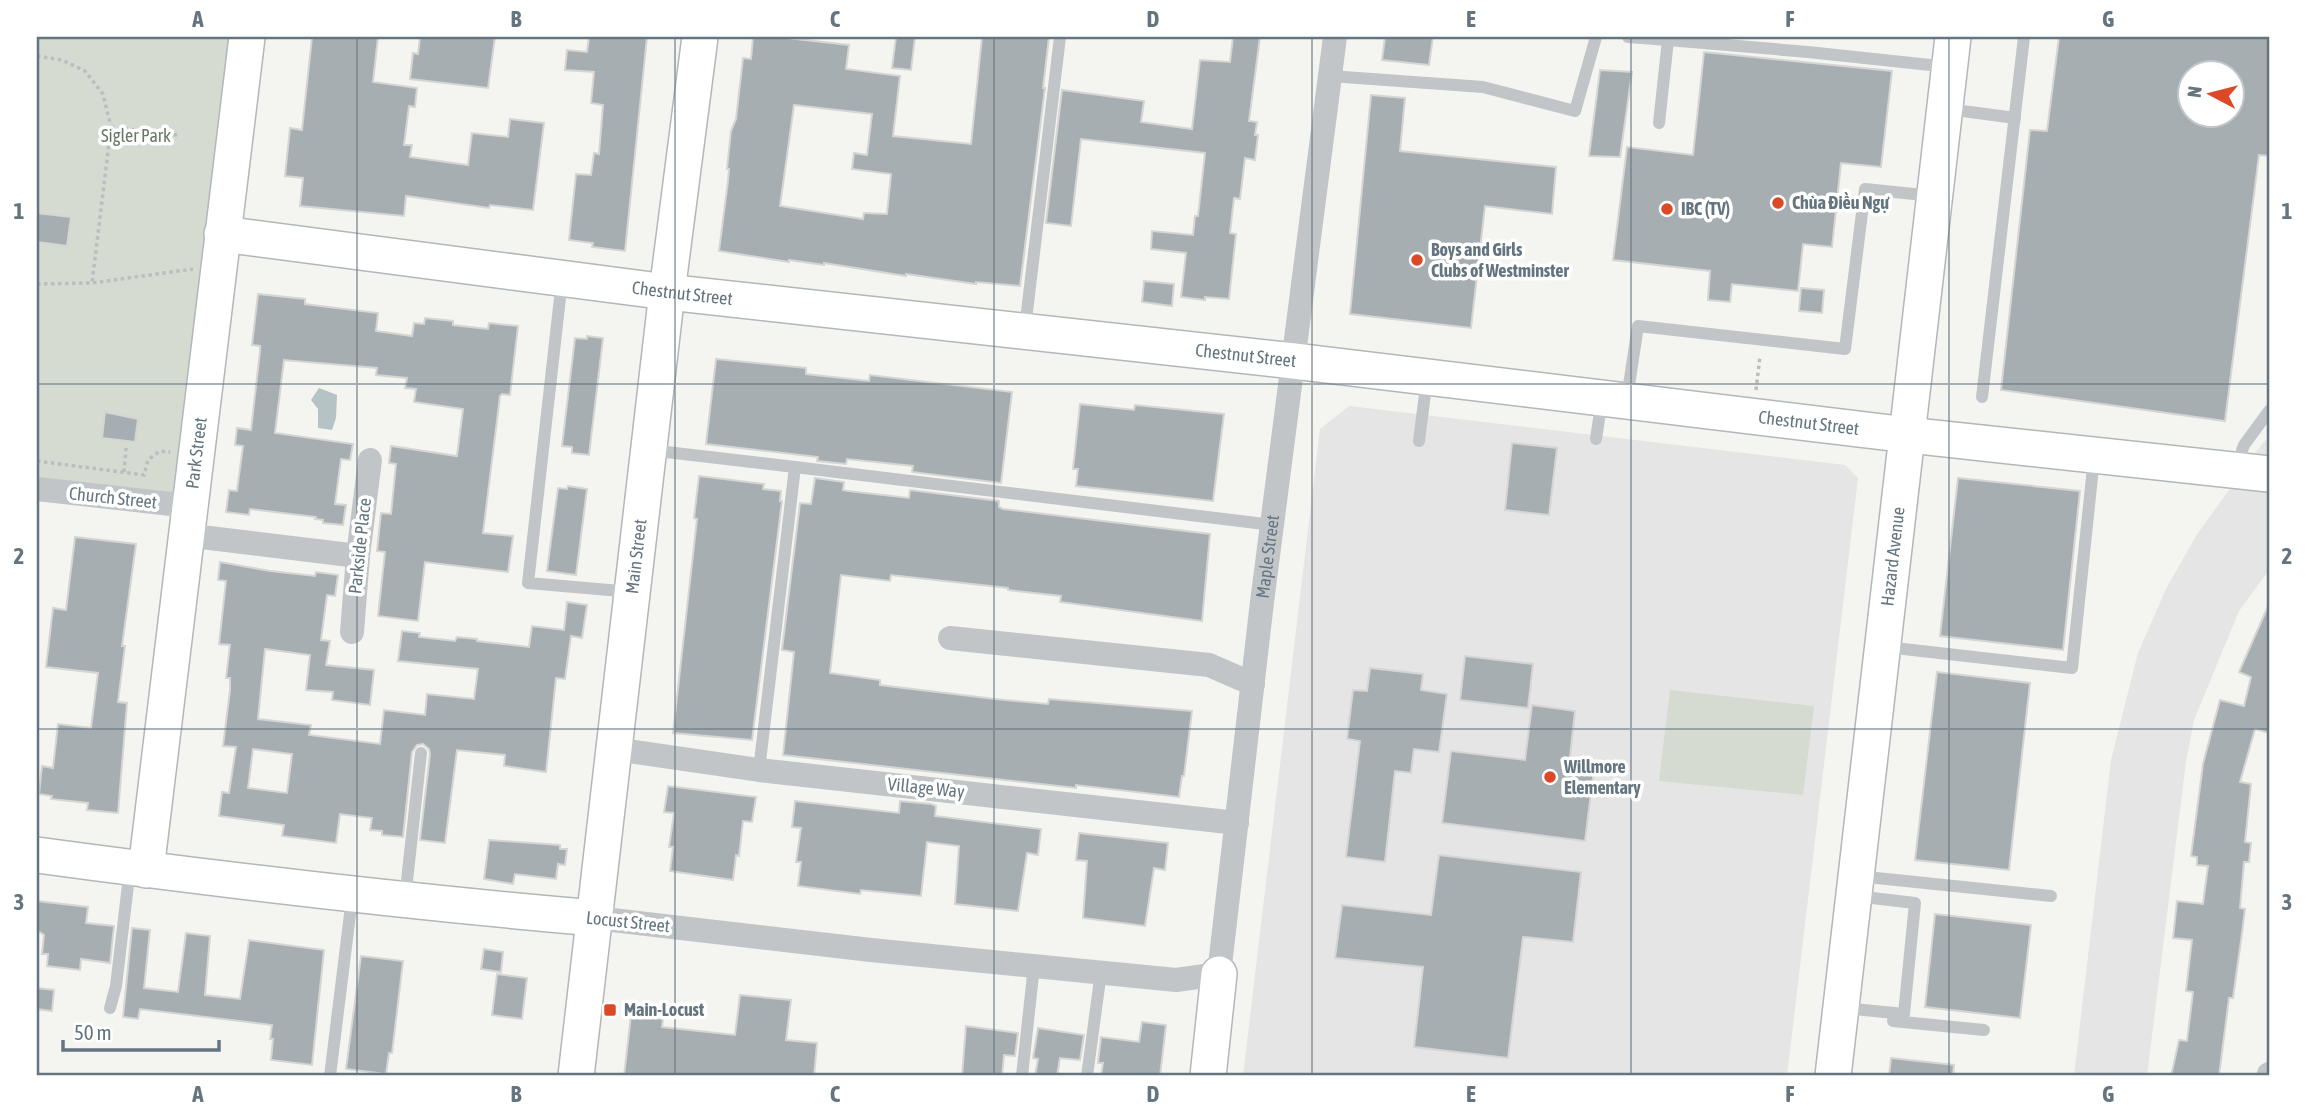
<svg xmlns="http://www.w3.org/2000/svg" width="2306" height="1113" font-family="'Asap Condensed',sans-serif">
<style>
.built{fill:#e4e5e4}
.green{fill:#d5dbd1}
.water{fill:#b5c3c5}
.building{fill:#a6aeb2;stroke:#d5d5d3;stroke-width:2;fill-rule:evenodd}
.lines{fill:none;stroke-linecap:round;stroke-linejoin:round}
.secondary-casing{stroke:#b2b7ba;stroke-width:38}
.path{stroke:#bbbdbf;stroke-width:3.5;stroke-dasharray:3.5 3.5;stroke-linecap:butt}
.lane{stroke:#c2c5c8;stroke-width:12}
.street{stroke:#c2c5c8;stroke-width:24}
.secondary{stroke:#fff;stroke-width:35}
.grid{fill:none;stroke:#647580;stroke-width:2;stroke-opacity:0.55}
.poi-dot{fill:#dd4927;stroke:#fff;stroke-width:2.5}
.labels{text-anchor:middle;stroke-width:7;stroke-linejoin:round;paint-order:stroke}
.park-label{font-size:18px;fill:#687862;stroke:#fff}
.poi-label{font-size:18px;font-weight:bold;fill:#647580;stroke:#fff;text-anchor:start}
.street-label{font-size:18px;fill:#647580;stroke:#fff}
.neatline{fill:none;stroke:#647580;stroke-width:2.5}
.grid-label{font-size:23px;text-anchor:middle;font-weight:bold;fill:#647580}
</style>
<rect width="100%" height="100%" fill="#f4f4f0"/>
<g class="built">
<path d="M1349,406L1845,465L1858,478L1787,1076H1243L1320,429Z"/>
<path d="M2269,437V570L2239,611L2194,720L2186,761L2147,1076H2074L2111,760L2138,653L2166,589L2196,536L2262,444Z"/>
</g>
<g class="green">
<path d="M37,37H247L192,504L37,485Z"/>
<path d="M1670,690L1814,706L1803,795L1659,781Z"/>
</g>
<path class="water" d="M319,388L337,395L336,418L332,430L318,428V409L311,400Z"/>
<g class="building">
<path d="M312,37H378L373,82L417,88L415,107L409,106L404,145H412L410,157L468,165L472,133L508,137L510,119L544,123L533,210L490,205L489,208L406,196L404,216L300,206L303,178L285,176L290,128L302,130Z"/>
<path d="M420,37H495L488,88L410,79L413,53L418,54Z"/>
<path d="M589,37H647L625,251L592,247L593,243L569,240L576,174L591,175L594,153L599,154L603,105L591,103L594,72L565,70L567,50L587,52Z"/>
<path d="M753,37H778L849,45L846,69L900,76L893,136L971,144L982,37H1049L1043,88H1045L1020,286L976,282V284L906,274V276L824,263V265L789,260V262L719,251L728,181L729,169H727L731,131L736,119L743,58L751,59ZM794,105L872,114L867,155L854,153L852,169L891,174L887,214L864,213L863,219L780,206Z"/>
<path d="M896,37H915L911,70L892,68Z"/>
<path d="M1233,37H1260L1249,121L1257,122L1255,135H1258L1255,160L1245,158L1240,199L1234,198L1230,233L1236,234L1229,299L1205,297V300L1181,297L1186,253L1151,249L1152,231L1193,235L1195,216H1198L1205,153L1081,139L1071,226L1046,223L1062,90L1144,101L1141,122L1192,129L1200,60L1230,62Z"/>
<path d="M1385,37H1433L1429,65L1382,60Z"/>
<path d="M2059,37H2269V156L2259,155L2225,421L2001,390L2030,130L2047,131ZM2190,74H2232V116H2190Z"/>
<path d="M1704,52L1892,71L1881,167L1841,163L1832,247L1803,244L1798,291L1732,284L1730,302L1708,300L1710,271L1613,260L1627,147L1693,155Z"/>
<path d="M1600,70L1632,72L1620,157L1589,156Z"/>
<path d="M1371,95L1405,98L1400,151L1556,167L1552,214L1485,206L1471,328L1350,314Z"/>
<path d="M37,213L71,217L67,246L37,242Z"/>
<path d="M1144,281L1174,284L1172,306L1142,302Z"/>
<path d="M1801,288L1824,290L1822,313L1799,311Z"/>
<path d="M258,294L305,299V304L378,313L376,331L412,336L414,323L424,324L425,318L453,321V325L488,329L489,323L518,326L510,395L502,394L500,396L483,533L513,536L508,572L425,562L418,621L378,616L385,552L377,551L381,513L391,514L396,464L389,463L391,446L457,456L463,409L414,402L416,389L405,388L407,378L376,375L377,368L284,360L275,433L353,444L350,460L341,459L335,504L346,505L343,525L323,523V520L315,519L316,517L250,509L249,515L226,512L229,490L237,491L243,446L235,445L237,428L251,430L260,351V346L252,345Z"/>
<path d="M587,336L603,338L589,455L572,453V447L562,446L575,338L587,339Z"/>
<path d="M716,359L806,368V374L869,381L870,375L1012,392L1001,483L912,472L913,466L847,459L846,464L817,461L818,457L706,444Z"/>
<path d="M1080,404L1134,410L1135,405L1224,414L1213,501L1076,486L1078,469H1073Z"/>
<path d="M105,412L138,419L135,442L102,438Z"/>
<path d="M1512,443L1557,448L1549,515L1505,510Z"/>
<path d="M699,476L764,484L763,489L781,491L780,501H782L752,740L673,733L697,519L694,518Z"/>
<path d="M815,478L844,482L843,490L848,491L909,498L910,490L999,501V507L1003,509L1210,534L1202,621L1060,602L1061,596L1008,590V588L891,575L890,581L841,575L830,673L880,680V685L995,699L1048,704L1049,699L1192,711L1184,776H1182L1179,797L1076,785V788L783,755L794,652L782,650L800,503L811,504Z"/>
<path d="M1958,478L2080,491L2063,650L1940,636Z"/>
<path d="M568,486L587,489L576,575L547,571L558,488L567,489Z"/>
<path d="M75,537L136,544L122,646H125L118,702L127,703L118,813L87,810L88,803L51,799L52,796L39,794L42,766L53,768L58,724L91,728L98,673L46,667L53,608L66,610Z"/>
<path d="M220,562L270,571L315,576L316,572L338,575L335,596L327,595L321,640L330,641L326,665L374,670L370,705L332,700L333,692L306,690L310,655L265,649L258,719L311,725L309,735L380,744L384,710L425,715L427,694L474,699L478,669L398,661L402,631L420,633L419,637L455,641L457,637L477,639V641L529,647L532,626L564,630L567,602L587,605L582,638L571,636L565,679L556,678L546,772L504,766L505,755L457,750L445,843L420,840L430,754L429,749L423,744L417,745L412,752L403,837L382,835V831L370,830L372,818L340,814L336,843L282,836L284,825L219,816L222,792L229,793L236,747L223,746L230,690V678H226L230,645L219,644L226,581L218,580ZM253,749L292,754L287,793L248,788Z"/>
<path d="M2269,604V733L2255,729L2240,782L2251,784L2245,842L2251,843L2249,862H2244L2240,908L2245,909L2242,933L2233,998H2229L2219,1076H2171L2179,1040L2187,1041L2193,992L2186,991L2192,940L2173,938L2177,901L2203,904L2208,866L2197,865V857L2191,856L2203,764L2220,700L2244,706L2251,677L2239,672Z"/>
<path d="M1465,656L1533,664L1528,708L1460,700Z"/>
<path d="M1370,668L1423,674L1421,690L1447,694L1439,752L1414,749L1411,773L1395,771L1385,862L1346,857L1360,741L1347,739L1353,690L1367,691Z"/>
<path d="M1937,672L2030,683L2009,870L1915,860Z"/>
<path d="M1532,705L1575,711L1569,766L1594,769L1585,841L1442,823L1451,751L1525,760Z"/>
<path d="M668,786L756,797L752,822L743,821L739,856L736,855L733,880L670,871L673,847H669L674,813L664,812Z"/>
<path d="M795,801L899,813L900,801L931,804L936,806L935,816L1041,829L1038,855L1027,853L1018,911L955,904L959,846L927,842L921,896L861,890L860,894L798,886L801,862H796L801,828L792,827Z"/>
<path d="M1079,833L1168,843L1165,870L1154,868L1145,926L1083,918L1087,861L1076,860Z"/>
<path d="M489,840L560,845V849H567L565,865L558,864L556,879L515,874L513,884L484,879Z"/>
<path d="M1439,855L1581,872L1573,942L1523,937L1508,1058L1414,1047L1423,967L1335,958L1342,905L1431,915Z"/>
<path d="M37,901L88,907L86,923L114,926L110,963L81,959L80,970L47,966L48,954H42L44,935L37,930Z"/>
<path d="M1935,914L2031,925L2020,1018L1925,1007Z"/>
<path d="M132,928L150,930L144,988L178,992L186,933L210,936L205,995L240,999L249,940L324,950L312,1065L271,1060L273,1039H270L272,1025L140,1009L138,1019L123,1017Z"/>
<path d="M484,949L503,952L501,972L481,969Z"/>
<path d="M361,956L403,961L392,1053H389L386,1074L346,1069Z"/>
<path d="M497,974L527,978L522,1019L492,1015Z"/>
<path d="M37,988L54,990L52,1011L37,1009Z"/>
<path d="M740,995L791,1000L786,1040L817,1043L814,1076H624L631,1015L663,1019L662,1027L735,1035Z"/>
<path d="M1142,1022L1166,1025L1160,1076H1101L1103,1063H1098L1101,1037L1139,1042Z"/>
<path d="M966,1026L1018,1033L1015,1056L1004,1055L1002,1076H962Z"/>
<path d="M1038,1028L1084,1035L1080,1060L1060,1058L1057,1076H1035L1038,1059L1033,1058Z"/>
<path d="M1891,1058L1954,1065L1953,1076H1889Z"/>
</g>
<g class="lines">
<g class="secondary-casing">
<g id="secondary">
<path id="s2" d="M222,234L667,292L1294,361L1908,435L2269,474"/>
<path d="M37,855C222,880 409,902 595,918"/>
<path id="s3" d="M146,870L247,37"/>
<path id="s4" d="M576,1076L667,292L700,37"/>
<path d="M1208,1076L1219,974"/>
<path id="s5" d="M1833,1076L1953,37"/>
</g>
</g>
<g class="path">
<path d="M37,56L62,60L85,71L103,94L111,127L92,283"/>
<path d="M111,127L177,135"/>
<path d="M37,284L92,283L193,269"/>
<path d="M1756,390L1760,356"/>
<path d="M37,461L144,475L148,460L160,451L170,452"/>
<path d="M124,472L126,448"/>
</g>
<g class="lane">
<path d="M1628,37L1668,40"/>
<path d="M1330,76L1483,87L1575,111L1596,37"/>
<path d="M1948,109L2015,118"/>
<path d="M1659,123L1668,40L1808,52L1949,67"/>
<path d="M562,280L528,583L632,592"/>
<path d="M1025,328L1060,37"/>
<path d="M1982,397L2024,37"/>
<path d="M1627,398L1638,326L1845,349L1865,189L1933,196"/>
<path d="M1596,439L1602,399"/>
<path d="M1419,441L1427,378"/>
<path d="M649,450L795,467"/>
<path d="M2236,468L2244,445L2269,411"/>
<path d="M1886,647L2072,668L2094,458"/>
<path d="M759,770L795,467L1273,525"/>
<path d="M1857,876L2051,896"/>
<path d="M405,899L421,753"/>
<path d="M110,1008L116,986L130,868"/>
<path d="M1844,1008L1904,1014L1915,903L1855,896"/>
<path d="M1893,1021L1984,1030"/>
<path d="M330,1076L352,898"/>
<path d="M1022,1076L1034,966"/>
<path d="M1087,1076L1101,972"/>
</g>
<g class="street">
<path d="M37,489L189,506"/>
<path d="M185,535L358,556"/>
<path d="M352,632L358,556L370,460"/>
<path d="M950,638L1209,665L1253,684"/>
<path d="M615,749L759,770L1237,823"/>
<path id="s1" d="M595,918L871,950L1176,980L1219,974L1262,602L1335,37"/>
<path d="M2269,1076V1074"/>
</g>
<use href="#secondary" class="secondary"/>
</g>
<path class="grid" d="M357,37V1076M675,37V1076M994,37V1076M1312,37V1076M1631,37V1076M1949,37V1076M37,384H2269M37,729H2269"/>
<g class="poi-dot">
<circle cx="1778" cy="203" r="7"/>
<circle cx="1667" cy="209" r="7"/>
<circle cx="1417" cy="260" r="7"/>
<circle cx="1550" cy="777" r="7"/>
<rect x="603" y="1003" width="14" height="14" rx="3.5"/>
</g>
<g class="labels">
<g class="park-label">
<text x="136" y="142">Sigler Park</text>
</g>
<g class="poi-label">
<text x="1792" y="209">Chùa Điều Ngự</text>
<text x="1681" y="215">IBC (TV)</text>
<text x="1431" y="256">Boys and Girls<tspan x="1431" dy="21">Clubs of Westminster</tspan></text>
<text x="1564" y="773">Willmore<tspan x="1564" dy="21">Elementary</tspan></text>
<text x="624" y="1016">Main-Locust</text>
</g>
<g class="street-label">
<text dy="6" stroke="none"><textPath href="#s2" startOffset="464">Chestnut Street</textPath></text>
<text dy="6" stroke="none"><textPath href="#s2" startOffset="1031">Chestnut Street</textPath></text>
<text dy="6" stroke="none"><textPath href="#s2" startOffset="1598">Chestnut Street</textPath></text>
<text dy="6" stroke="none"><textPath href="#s3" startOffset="420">Park Street</textPath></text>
<text transform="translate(113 498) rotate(6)" y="6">Church Street</text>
<text transform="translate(360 546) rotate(-84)" y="6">Parkside Place</text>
<text dy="6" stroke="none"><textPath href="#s4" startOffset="523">Main Street</textPath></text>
<text dy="6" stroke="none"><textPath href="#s1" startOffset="1048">Maple Street</textPath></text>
<text dy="6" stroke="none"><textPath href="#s5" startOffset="523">Hazard Avenue</textPath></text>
<text transform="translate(926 788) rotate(6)" y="6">Village Way</text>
<text transform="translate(628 922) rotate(6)" y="6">Locust Street</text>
</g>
</g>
<rect width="2306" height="1113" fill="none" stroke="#ffffff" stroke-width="77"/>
<g transform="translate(2211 94) rotate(277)"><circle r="33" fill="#ffffff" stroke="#c1c8cc" stroke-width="2"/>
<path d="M0-5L12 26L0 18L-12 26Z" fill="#dd4927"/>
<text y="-10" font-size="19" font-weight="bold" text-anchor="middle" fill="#647580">N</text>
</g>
<path d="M63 1040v10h156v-10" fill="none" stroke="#647580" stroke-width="3.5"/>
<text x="74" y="1040" font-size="21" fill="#647580" stroke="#ffffff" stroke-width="5" paint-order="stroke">50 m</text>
<rect x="38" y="38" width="2230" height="1036" class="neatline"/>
<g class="grid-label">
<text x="198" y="27">A</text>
<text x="516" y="27">B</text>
<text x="835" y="27">C</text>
<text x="1153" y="27">D</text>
<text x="1471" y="27">E</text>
<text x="1790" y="27">F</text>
<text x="2108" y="27">G</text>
<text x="19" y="219">1</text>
<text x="2287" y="219">1</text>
<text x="19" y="564">2</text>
<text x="2287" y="564">2</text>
<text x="19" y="910">3</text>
<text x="2287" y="910">3</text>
<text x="198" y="1102">A</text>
<text x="516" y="1102">B</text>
<text x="835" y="1102">C</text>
<text x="1153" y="1102">D</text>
<text x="1471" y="1102">E</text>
<text x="1790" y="1102">F</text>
<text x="2108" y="1102">G</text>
</g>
</svg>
